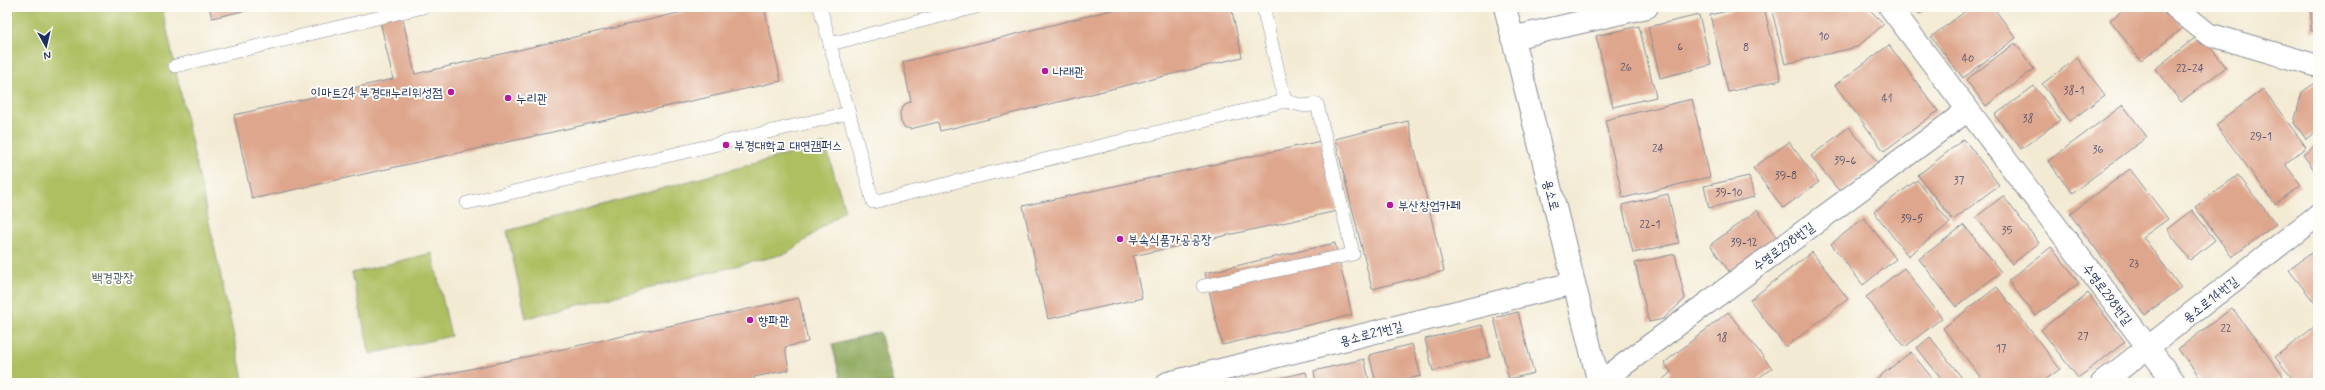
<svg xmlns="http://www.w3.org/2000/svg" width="2325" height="390" font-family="Mynerve,'Poor Story',sans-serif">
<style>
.green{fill:#aebf62;stroke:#647760}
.forest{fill:#8aa658;stroke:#526a5b}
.building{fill:#dea68c}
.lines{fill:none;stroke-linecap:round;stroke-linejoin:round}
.lane-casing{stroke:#878c98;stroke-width:14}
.street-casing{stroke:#878c98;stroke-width:24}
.secondary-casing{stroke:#878c98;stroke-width:24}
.lane{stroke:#fff;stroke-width:13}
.street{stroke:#fff;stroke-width:22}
.secondary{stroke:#fff;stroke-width:22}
.poi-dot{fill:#b5179e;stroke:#fdfcf7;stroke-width:1.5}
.labels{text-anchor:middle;stroke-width:4;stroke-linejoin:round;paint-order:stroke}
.number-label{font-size:11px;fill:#4c4d6a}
.poi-label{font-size:13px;fill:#1b2f5e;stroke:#fdfcf7;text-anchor:start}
.street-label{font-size:13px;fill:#1b2f5e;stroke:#fdfcf7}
.park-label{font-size:13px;fill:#475a5f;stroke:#fdfcf7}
</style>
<rect width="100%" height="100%" fill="#fdfcf7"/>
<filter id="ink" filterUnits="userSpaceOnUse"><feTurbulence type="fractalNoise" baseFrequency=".025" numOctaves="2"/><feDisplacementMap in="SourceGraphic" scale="8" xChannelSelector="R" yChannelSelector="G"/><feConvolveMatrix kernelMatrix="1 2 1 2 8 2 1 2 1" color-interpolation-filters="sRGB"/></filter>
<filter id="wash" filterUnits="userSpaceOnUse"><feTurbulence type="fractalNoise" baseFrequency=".012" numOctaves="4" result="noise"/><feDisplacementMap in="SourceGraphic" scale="16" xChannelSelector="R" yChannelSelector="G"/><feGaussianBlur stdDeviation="0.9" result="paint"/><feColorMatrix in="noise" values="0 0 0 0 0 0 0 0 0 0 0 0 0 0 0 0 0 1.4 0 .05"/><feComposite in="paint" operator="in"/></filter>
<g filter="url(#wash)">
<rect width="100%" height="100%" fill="#f3ead3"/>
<g class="green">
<path d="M7,7H162L244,383H7Z"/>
<path d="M825,144L845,210L788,253L526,318L507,231Z"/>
<path d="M432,253L451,336L370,354L352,273Z"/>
</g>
<path class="forest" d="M880,332L893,383H833L841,381L832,344Z"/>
<g id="blocks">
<g class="building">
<path d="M209,7H257V8L212,18Z"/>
<path d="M377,7H400L415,74L704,7H764L781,81L252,199L234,115L393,79Z"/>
<path d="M1124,7H1231L1242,57L940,131L938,122L910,129L904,127L901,122L900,112L905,104L911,102L903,62Z"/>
<path d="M1744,7H1764L1781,80L1728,92L1710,15Z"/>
<path d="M1771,7H1867L1884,24L1857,47L1785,64Z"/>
<path d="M1914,7H1929L1919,14Z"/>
<path d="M1971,7H1993L2016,38L1963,78L1931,37Z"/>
<path d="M2127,7H2162L2168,10L2183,28L2141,61L2110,20Z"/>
<path d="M2311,7H2318V30L2311,31Z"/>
<path d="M1699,15L1711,65L1660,78L1648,27Z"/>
<path d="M1639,26L1656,97L1613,107L1596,36Z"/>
<path d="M2200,34L2226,67L2181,102L2155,69Z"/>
<path d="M2015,43L2034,69L1986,106L1966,80Z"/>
<path d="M1889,45L1938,111L1884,151L1835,85Z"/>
<path d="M2077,58L2105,95L2070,121L2042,84Z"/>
<path d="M2318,81V130L2306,139L2294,123L2302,92Z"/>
<path d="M2034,86L2060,120L2021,149L1995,115Z"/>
<path d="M2263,89L2306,147L2285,164L2301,185L2275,204L2216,125Z"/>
<path d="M1692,99L1710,177L1623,198L1605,120Z"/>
<path d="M2123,105L2147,137L2072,193L2048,161Z"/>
<path d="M1408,121L1444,271L1372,289L1335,139Z"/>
<path d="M1849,127L1878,163L1840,192L1811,156Z"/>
<path d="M1964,139L1999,185L1953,220L1918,175Z"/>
<path d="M1321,141L1337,211L1133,256L1142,298L1048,319L1023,206Z"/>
<path d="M1789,142L1819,182L1783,208L1753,168Z"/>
<path d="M2318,143V175L2303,155Z"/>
<path d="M2130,169L2168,219L2143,237L2181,288L2145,315L2070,214Z"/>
<path d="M2238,175L2276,224L2232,257L2195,207Z"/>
<path d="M1749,176L1754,197L1709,208L1704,186Z"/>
<path d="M1917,180L1950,223L1908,256L1874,212Z"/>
<path d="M1668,194L1679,243L1633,253L1622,205Z"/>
<path d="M2003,196L2039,243L2012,264L1976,217Z"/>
<path d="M1757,210L1778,239L1731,274L1710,245Z"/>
<path d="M2192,210L2215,240L2190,260L2167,229Z"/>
<path d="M1864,218L1896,259L1863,285L1831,244Z"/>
<path d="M1964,225L2001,272L1956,307L1919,259Z"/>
<path d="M1335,243L1352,315L1222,345L1205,273Z"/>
<path d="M2051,247L2079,283L2036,316L2008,281Z"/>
<path d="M2318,248V307L2289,270Z"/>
<path d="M1812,252L1848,299L1786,347L1750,300Z"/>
<path d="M1675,254L1685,299L1663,319L1649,322L1635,263Z"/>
<path d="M1904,268L1942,318L1905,347L1866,297Z"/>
<path d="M1997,287L2060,369L2041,383H1985L1943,328Z"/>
<path d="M2088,293L2125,342L2078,378L2041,330Z"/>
<path d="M799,298L808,342L785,347L789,370L754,377L755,383H405Z"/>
<path d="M2232,308L2283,376L2273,383H2204L2178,349Z"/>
<path d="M1518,312L1534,373L1509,379L1494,318Z"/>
<path d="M1728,312L1772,368L1752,383H1659L1671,372L1664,363Z"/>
<path d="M2318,324V383H2296L2275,357Z"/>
<path d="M1482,325L1490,357L1433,371L1425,339Z"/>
<path d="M1930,337L1966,383H1945L1917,348Z"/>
<path d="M1412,344L1421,376L1390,383H1376L1369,355Z"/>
<path d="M1911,352L1936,383H1871Z"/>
<path d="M1364,359L1370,383H1316L1314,371Z"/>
<path d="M1306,372L1309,383H1262V382Z"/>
</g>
</g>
</g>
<g filter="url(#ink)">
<use href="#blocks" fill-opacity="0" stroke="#878c98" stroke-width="1"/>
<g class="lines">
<g class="lane-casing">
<g id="lane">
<path d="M820,7L873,202L1285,101L1263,7"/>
<path d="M830,44L976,7"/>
<path d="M175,66L423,7"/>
<path d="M467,203L849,113"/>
<path d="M1203,286L1353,254L1317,104L1305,106L1285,101"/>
</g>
</g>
<g class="street-casing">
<g id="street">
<path d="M1890,7L2175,383"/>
<path d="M2175,7L2208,34L2318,66"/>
<path d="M1512,38L1647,7"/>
<path d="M1168,383L1574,283"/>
<path d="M1599,383L1968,110"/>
<path d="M2102,383L2318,215"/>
</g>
</g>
<g class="secondary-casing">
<path id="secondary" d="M1505,7L1599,383"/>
</g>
<use href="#lane" class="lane"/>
<use href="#street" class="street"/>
<use href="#secondary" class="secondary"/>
</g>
</g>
<g class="poi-dot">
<circle cx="1045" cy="71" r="4"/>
<circle cx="451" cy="92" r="4"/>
<circle cx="508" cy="98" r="4"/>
<circle cx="726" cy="145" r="4"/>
<circle cx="1390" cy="205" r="4"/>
<circle cx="1120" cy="239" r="4"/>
<circle cx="750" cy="320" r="4"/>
</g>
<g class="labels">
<g class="number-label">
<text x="1824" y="40">10</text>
<text x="1680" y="50">6</text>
<text x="1746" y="51">8</text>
<text x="1968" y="62">40</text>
<text x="1626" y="71">26</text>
<text x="2190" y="72">22-24</text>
<text x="2074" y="94">38-1</text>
<text x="1887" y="102">41</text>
<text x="2028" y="122">38</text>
<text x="2261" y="140">29-1</text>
<text x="1658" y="152">24</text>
<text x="2098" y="153">36</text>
<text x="1845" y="164">39-6</text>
<text x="1786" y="179">39-8</text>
<text x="1959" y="184">37</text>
<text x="1729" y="196">39-10</text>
<text x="1912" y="222">39-5</text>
<text x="1650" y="228">22-1</text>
<text x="2007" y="234">35</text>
<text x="1744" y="246">39-12</text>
<text x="2134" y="267">23</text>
<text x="2226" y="332">22</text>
<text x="2083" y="340">27</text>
<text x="1722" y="341">18</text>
<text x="2001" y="352">17</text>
</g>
<g class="poi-label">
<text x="1053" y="76">나래관</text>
<text x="443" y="97" text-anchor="end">이마트24 부경대누리위성점</text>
<text x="516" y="103">누리관</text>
<text x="734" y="150">부경대학교 대연캠퍼스</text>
<text x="1398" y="210">부산창업카페</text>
<text x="1128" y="244">부속식품가공공장</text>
<text x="758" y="325">향파관</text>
</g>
<g class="street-label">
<text transform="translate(1552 195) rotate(76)" y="5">용소로</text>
<text transform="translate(1783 246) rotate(-36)" y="5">수영로298번길</text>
<text transform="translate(2108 294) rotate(53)" y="5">수영로298번길</text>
<text transform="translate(2210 299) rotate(-38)" y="5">용소로14번길</text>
<text transform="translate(1371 333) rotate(-14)" y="5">용소로21번길</text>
</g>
<g class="park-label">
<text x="113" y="282">백경광장</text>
</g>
</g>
<rect width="2325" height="390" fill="none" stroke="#fdfcf7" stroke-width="24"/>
<g transform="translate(46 46) rotate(172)" stroke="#fdfcf7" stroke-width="3" paint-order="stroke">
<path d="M0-3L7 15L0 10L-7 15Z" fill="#1b2f5e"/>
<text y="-6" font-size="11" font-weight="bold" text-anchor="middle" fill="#1b2f5e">N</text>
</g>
</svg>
